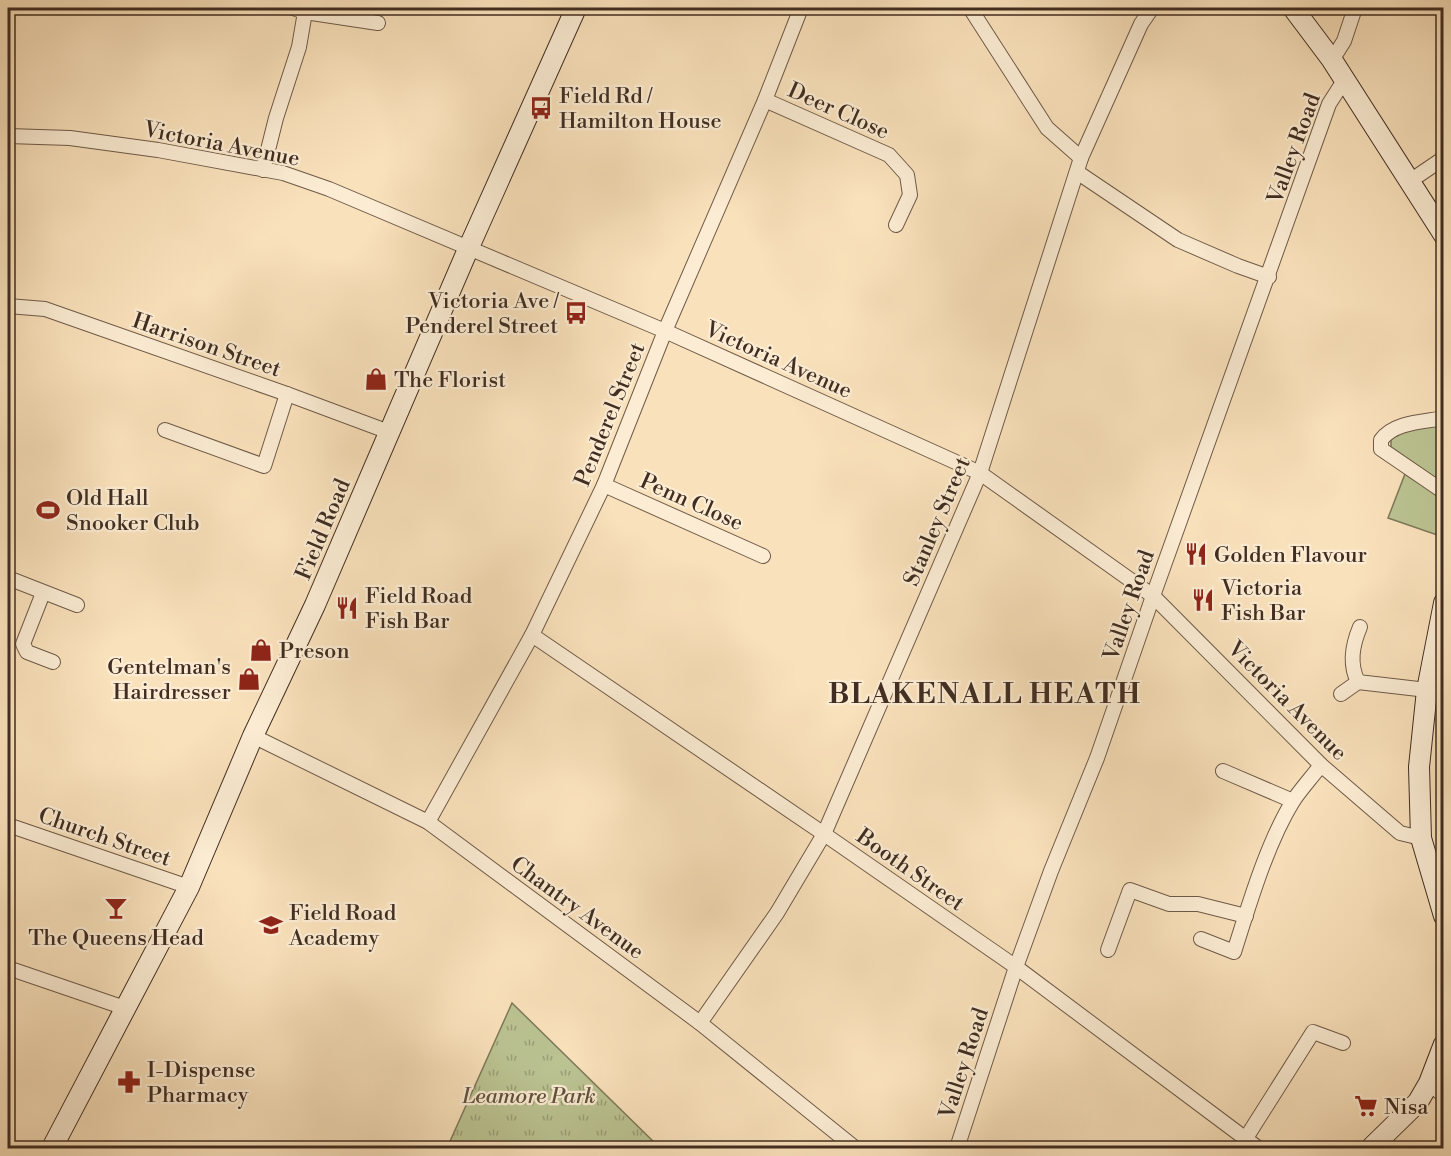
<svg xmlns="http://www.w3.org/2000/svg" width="1451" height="1156" font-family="'Libre Bodoni',serif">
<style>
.grass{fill:#bbc392;stroke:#7e785a;stroke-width:1.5}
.park{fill:url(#park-tufts);stroke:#7e785a;stroke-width:1.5}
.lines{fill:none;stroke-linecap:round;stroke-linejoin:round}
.street-casing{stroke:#6f5a48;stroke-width:16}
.secondary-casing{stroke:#412d21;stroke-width:22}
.street{stroke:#fbecd3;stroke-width:14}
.secondary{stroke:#fbecd3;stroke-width:20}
.labels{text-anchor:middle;stroke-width:4.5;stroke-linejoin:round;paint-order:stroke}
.poi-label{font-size:22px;fill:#412d21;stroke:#fbecd3;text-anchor:start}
.street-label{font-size:22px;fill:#412d21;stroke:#fbecd3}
.park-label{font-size:22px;font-style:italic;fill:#60523d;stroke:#fbecd3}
.district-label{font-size:28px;font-weight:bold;letter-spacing:1.5px;fill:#412d21;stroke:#fbecd3}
</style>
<defs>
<pattern id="park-tufts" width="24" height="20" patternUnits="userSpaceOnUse" patternTransform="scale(1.5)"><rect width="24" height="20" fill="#bbc392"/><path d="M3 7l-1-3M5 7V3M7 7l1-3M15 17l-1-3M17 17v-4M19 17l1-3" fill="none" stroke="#9a9f77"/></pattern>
</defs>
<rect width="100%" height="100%" fill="#f9e1bb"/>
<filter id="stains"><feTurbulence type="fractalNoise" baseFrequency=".00333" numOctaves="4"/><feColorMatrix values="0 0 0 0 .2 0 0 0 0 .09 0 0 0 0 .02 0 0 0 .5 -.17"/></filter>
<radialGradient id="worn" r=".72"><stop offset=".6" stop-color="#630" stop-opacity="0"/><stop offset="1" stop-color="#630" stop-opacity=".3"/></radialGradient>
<g class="grass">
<path d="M1443,423V483L1391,447V440L1397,433Z"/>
<path d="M1405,474L1443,499V537L1388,518Z"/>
</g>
<path class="park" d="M512,1003L660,1148H447Z"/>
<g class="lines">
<g class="street-casing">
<g id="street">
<path d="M293,8L305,12L378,23"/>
<path d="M970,8L1047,128L1081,158"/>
<path d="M1332,60L1344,41L1355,8"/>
<path d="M765,100L889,155L907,175L910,195L896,225"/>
<path d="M8,136L70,138L158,150L283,173L329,189L665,331L980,473L1153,596L1321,765L1400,833L1421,838"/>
<path d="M263,170L276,118L299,47L305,12"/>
<path d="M1077,172L1178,240L1238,266L1269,277"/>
<path d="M1410,181L1444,158"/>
<path d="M8,306L45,309L287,394L389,432"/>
<path d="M1444,418C1423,422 1394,422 1381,440V449L1444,492"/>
<path d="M165,430L264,466L287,394"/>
<path d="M604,485L763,556"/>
<path d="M8,578L77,605"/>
<path d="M43,593L23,644L27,652L53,662"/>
<path d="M1360,627C1352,646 1349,664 1358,682L1427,690"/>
<path d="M532,635L824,834L1016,967L1258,1148"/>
<path d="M1341,694L1358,682"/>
<path d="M253,736L428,822L700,1023L855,1148"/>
<path d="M1223,771L1293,801"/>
<path d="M428,822L532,635L604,485L665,331L765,100L801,8"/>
<path d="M8,825L189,887"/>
<path d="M1201,939L1234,952C1249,905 1267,843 1293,801C1301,789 1312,777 1321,765"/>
<path d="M1108,950L1130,890L1169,904H1198L1246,916"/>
<path d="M8,968L125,1008"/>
<path d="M700,1023L777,913L824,834L980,473L1081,158L1141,24L1152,8"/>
<path d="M1429,1083L1444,1096"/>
<path d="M1246,1138L1313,1032L1343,1043"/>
<path d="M957,1148L1016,967L1051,871L1097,758L1153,596L1329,104L1345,79"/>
</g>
</g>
<g class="secondary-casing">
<g id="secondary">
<path d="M1293,8L1332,60L1444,235"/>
<path d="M1444,603L1427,690L1419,767L1421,838L1444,916"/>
<path d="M52,1148L189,887L253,736L315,605L469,247L576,8"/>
<path d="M1371,1148L1418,1102L1429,1083L1444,1044"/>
</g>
</g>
<use href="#street" class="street"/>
<use href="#secondary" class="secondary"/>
</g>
<defs>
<g id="bus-bare" transform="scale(1.8)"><path d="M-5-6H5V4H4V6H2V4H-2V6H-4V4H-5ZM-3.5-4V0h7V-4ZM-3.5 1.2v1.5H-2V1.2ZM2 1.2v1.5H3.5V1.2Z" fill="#8f2418" stroke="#fbecd3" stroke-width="2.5" paint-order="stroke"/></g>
<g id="shop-bare" transform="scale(1.8)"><path d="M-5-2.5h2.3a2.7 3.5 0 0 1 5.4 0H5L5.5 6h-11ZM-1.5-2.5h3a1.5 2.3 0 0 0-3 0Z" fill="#8f2418" stroke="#fbecd3" stroke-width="2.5" paint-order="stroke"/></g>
<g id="stadium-bare" transform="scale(1.8)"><path d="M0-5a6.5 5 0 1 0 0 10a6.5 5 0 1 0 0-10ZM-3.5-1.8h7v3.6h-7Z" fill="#8f2418" stroke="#fbecd3" stroke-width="2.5" paint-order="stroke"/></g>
<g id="restaurant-bare" transform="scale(1.8)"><path d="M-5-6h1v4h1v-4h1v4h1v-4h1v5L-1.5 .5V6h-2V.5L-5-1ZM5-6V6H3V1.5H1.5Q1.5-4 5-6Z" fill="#8f2418" stroke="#fbecd3" stroke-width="2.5" paint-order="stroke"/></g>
<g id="bar-bare" transform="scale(1.8)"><path d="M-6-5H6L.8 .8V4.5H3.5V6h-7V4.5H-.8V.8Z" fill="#8f2418" stroke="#fbecd3" stroke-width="2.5" paint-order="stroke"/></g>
<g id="school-bare" transform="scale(1.8)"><path d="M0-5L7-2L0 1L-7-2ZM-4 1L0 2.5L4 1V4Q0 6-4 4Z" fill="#8f2418" stroke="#fbecd3" stroke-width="2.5" paint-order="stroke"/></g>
<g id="pharmacy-bare" transform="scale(1.8)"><path d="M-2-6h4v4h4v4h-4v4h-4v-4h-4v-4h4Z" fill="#8f2418" stroke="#fbecd3" stroke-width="2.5" paint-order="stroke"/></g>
<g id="supermarket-bare" transform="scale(1.8)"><path d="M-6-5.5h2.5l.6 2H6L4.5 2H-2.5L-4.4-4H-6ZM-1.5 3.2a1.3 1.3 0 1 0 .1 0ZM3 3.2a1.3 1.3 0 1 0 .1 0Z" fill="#8f2418" stroke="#fbecd3" stroke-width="2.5" paint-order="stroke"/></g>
</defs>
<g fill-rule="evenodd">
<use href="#bus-bare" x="541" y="108"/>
<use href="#bus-bare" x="576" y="313"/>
<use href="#shop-bare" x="376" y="379"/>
<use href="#stadium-bare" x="48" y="510"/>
<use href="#restaurant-bare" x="1196" y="554"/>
<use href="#restaurant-bare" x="1203" y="600"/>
<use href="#restaurant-bare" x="347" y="608"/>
<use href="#shop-bare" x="261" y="650"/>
<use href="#shop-bare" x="249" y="679"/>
<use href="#bar-bare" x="116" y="908"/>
<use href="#school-bare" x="271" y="925"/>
<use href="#pharmacy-bare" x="129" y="1082"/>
<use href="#supermarket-bare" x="1366" y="1106"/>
</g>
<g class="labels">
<g class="poi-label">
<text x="559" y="103">Field Rd /<tspan x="559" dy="25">Hamilton House</tspan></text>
<text x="558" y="308" text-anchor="end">Victoria Ave /<tspan x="558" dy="25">Penderel Street</tspan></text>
<text x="394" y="387">The Florist</text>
<text x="66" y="505">Old Hall<tspan x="66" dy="25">Snooker Club</tspan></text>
<text x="1214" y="562">Golden Flavour</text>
<text x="1221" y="595">Victoria<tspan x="1221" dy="25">Fish Bar</tspan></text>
<text x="365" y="603">Field Road<tspan x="365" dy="25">Fish Bar</tspan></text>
<text x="279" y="658">Preson</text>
<text x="231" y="674" text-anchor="end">Gentelman's<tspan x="231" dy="25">Hairdresser</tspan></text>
<text x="289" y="920">Field Road<tspan x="289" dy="25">Academy</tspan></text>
<text x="116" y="945" text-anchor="middle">The Queens Head</text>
<text x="147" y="1077">I-Dispense<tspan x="147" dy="25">Pharmacy</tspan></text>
<text x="1384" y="1114">Nisa</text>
</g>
<g class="street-label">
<text transform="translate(839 110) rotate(24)" y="8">Deer Close</text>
<text transform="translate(222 143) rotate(11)" y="8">Victoria Avenue</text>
<text transform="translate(1293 148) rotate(-70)" y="8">Valley Road</text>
<text transform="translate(207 344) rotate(19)" y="8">Harrison Street</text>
<text transform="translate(779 359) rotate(24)" y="8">Victoria Avenue</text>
<text transform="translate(609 414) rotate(-68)" y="8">Penderel Street</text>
<text transform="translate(692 501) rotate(24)" y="8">Penn Close</text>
<text transform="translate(936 521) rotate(-67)" y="8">Stanley Street</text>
<text transform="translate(322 529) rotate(-67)" y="8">Field Road</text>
<text transform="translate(1128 605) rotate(-71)" y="8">Valley Road</text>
<text transform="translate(1288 700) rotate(45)" y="8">Victoria Avenue</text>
<text transform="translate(105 836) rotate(19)" y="8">Church Street</text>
<text transform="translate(911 869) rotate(35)" y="8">Booth Street</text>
<text transform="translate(578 907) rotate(36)" y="8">Chantry Avenue</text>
<text transform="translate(963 1063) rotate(-72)" y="8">Valley Road</text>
</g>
<g class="park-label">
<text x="529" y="1103">Leamore Park</text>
</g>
<g class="district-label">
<text x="985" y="703">BLAKENALL HEATH</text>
</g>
</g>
<rect width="1451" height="1156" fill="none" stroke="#f9e1bb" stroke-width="30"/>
<rect x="9" y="9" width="1433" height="1138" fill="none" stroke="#412d21" stroke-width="3"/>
<rect x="15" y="15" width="1421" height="1126" fill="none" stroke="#412d21" stroke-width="1.5"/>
<rect width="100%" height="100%" filter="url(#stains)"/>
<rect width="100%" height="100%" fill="url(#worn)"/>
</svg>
